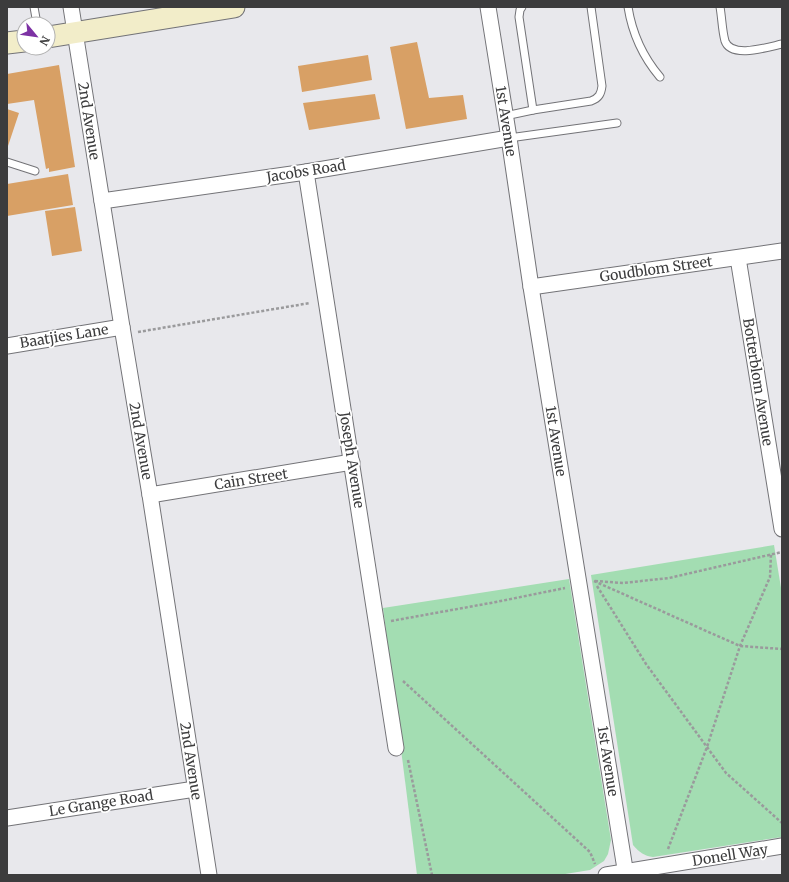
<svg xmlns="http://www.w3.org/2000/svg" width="789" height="882" font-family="Merriweather,serif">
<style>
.green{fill:#a3ddb2}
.building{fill:#d8a065}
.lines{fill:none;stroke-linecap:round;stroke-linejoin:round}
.lane-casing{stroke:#737377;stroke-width:9}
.street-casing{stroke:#737377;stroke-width:17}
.secondary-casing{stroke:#737377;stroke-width:23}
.path{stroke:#9a9a9c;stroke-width:2.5;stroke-dasharray:3 2;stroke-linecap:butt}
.lane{stroke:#fff;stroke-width:7}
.street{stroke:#fff;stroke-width:15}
.secondary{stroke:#f2edc9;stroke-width:21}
.labels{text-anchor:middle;stroke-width:3.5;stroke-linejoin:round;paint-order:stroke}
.street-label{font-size:14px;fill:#3c3c3d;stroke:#fff}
</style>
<rect width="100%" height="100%" fill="#e8e8ec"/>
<g class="green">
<path d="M774,545L782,594V837L653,857C644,856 639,852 633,845L591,575Z"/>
<path d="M569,579L611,840L608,854L604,861L590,870L559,875H417L383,608Z"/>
</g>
<g class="building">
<path d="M417,42L429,98L463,95L467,119L406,129L390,47Z"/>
<path d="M368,55L372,80L302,92L298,66Z"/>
<path d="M59,65L75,167L49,172V168L46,169L34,100L7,104V74Z"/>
<path d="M375,94L380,119L309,130L303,103Z"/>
<path d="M7,109L19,113L7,149Z"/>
<path d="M68,174L73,205L7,216V184Z"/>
<path d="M75,207L82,251L52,256L45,211Z"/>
</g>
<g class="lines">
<g class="lane-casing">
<g id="lane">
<path d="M34,7L37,24"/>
<path d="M522,7L520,10L519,17L533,110"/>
<path d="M628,7C632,32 643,57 660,77"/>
<path d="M720,7C722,18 722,30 725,41C731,59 768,47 782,44"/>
<path d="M505,116L533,110L591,101C599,98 601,94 602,86L591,7"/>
<path d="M509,138L617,123"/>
<path d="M7,162L35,171"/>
</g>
</g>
<g class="street-casing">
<g id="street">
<path d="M71,7L122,327L150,495L209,875"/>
<path d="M488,7L509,138L531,287L626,875"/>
<path d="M306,172L396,748"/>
<path d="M102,201L306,172L509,138"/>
<path d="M738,258L782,529"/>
<path d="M531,287L782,251"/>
<path d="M7,346L122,327"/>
<path d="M150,495L352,462"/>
<path d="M7,818L195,789"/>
<path d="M606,875L782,846"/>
</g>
</g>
<g class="secondary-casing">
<g id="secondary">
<path d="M48,37L234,7"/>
<path d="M7,43L24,41"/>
</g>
</g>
<g class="path">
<path d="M138,332L310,303"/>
<path d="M594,581L740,646L782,649"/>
<path d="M595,581L623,583L669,578L782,552"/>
<path d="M597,586L646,664L726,773L782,823"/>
<path d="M391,621L496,602L565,588"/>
<path d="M403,681L590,852L595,864"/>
<path d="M408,760L432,875"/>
<path d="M668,849L707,747L740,646L770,577L771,554"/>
</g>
<use href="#lane" class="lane"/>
<use href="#street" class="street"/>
<use href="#secondary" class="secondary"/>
</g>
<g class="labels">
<g class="street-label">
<text transform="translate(89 121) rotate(81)" y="5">2nd Avenue</text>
<text transform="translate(506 121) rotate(81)" y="5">1st Avenue</text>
<text transform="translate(306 171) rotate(-9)" y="5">Jacobs Road</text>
<text transform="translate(656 269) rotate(-8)" y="5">Goudblom Street</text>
<text transform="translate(64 336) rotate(-9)" y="5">Baatjies Lane</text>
<text transform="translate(758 382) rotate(81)" y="5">Botterblom Avenue</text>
<text transform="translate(141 441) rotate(80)" y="5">2nd Avenue</text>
<text transform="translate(556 441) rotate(81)" y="5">1st Avenue</text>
<text transform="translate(352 460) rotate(81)" y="5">Joseph Avenue</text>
<text transform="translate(251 479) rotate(-9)" y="5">Cain Street</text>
<text transform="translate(191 761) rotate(81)" y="5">2nd Avenue</text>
<text transform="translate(608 761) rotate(81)" y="5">1st Avenue</text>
<text transform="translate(101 803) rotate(-9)" y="5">Le Grange Road</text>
<text transform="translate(730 855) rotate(-9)" y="5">Donell Way</text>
</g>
</g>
<rect width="789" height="882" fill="none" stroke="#3c3c3d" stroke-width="16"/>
<g transform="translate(36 36) rotate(119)"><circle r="19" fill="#ffffff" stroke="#b1b1b1"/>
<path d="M0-3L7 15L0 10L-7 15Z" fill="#7d32a4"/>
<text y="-6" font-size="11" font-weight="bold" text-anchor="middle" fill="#3c3c3d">N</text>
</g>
</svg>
